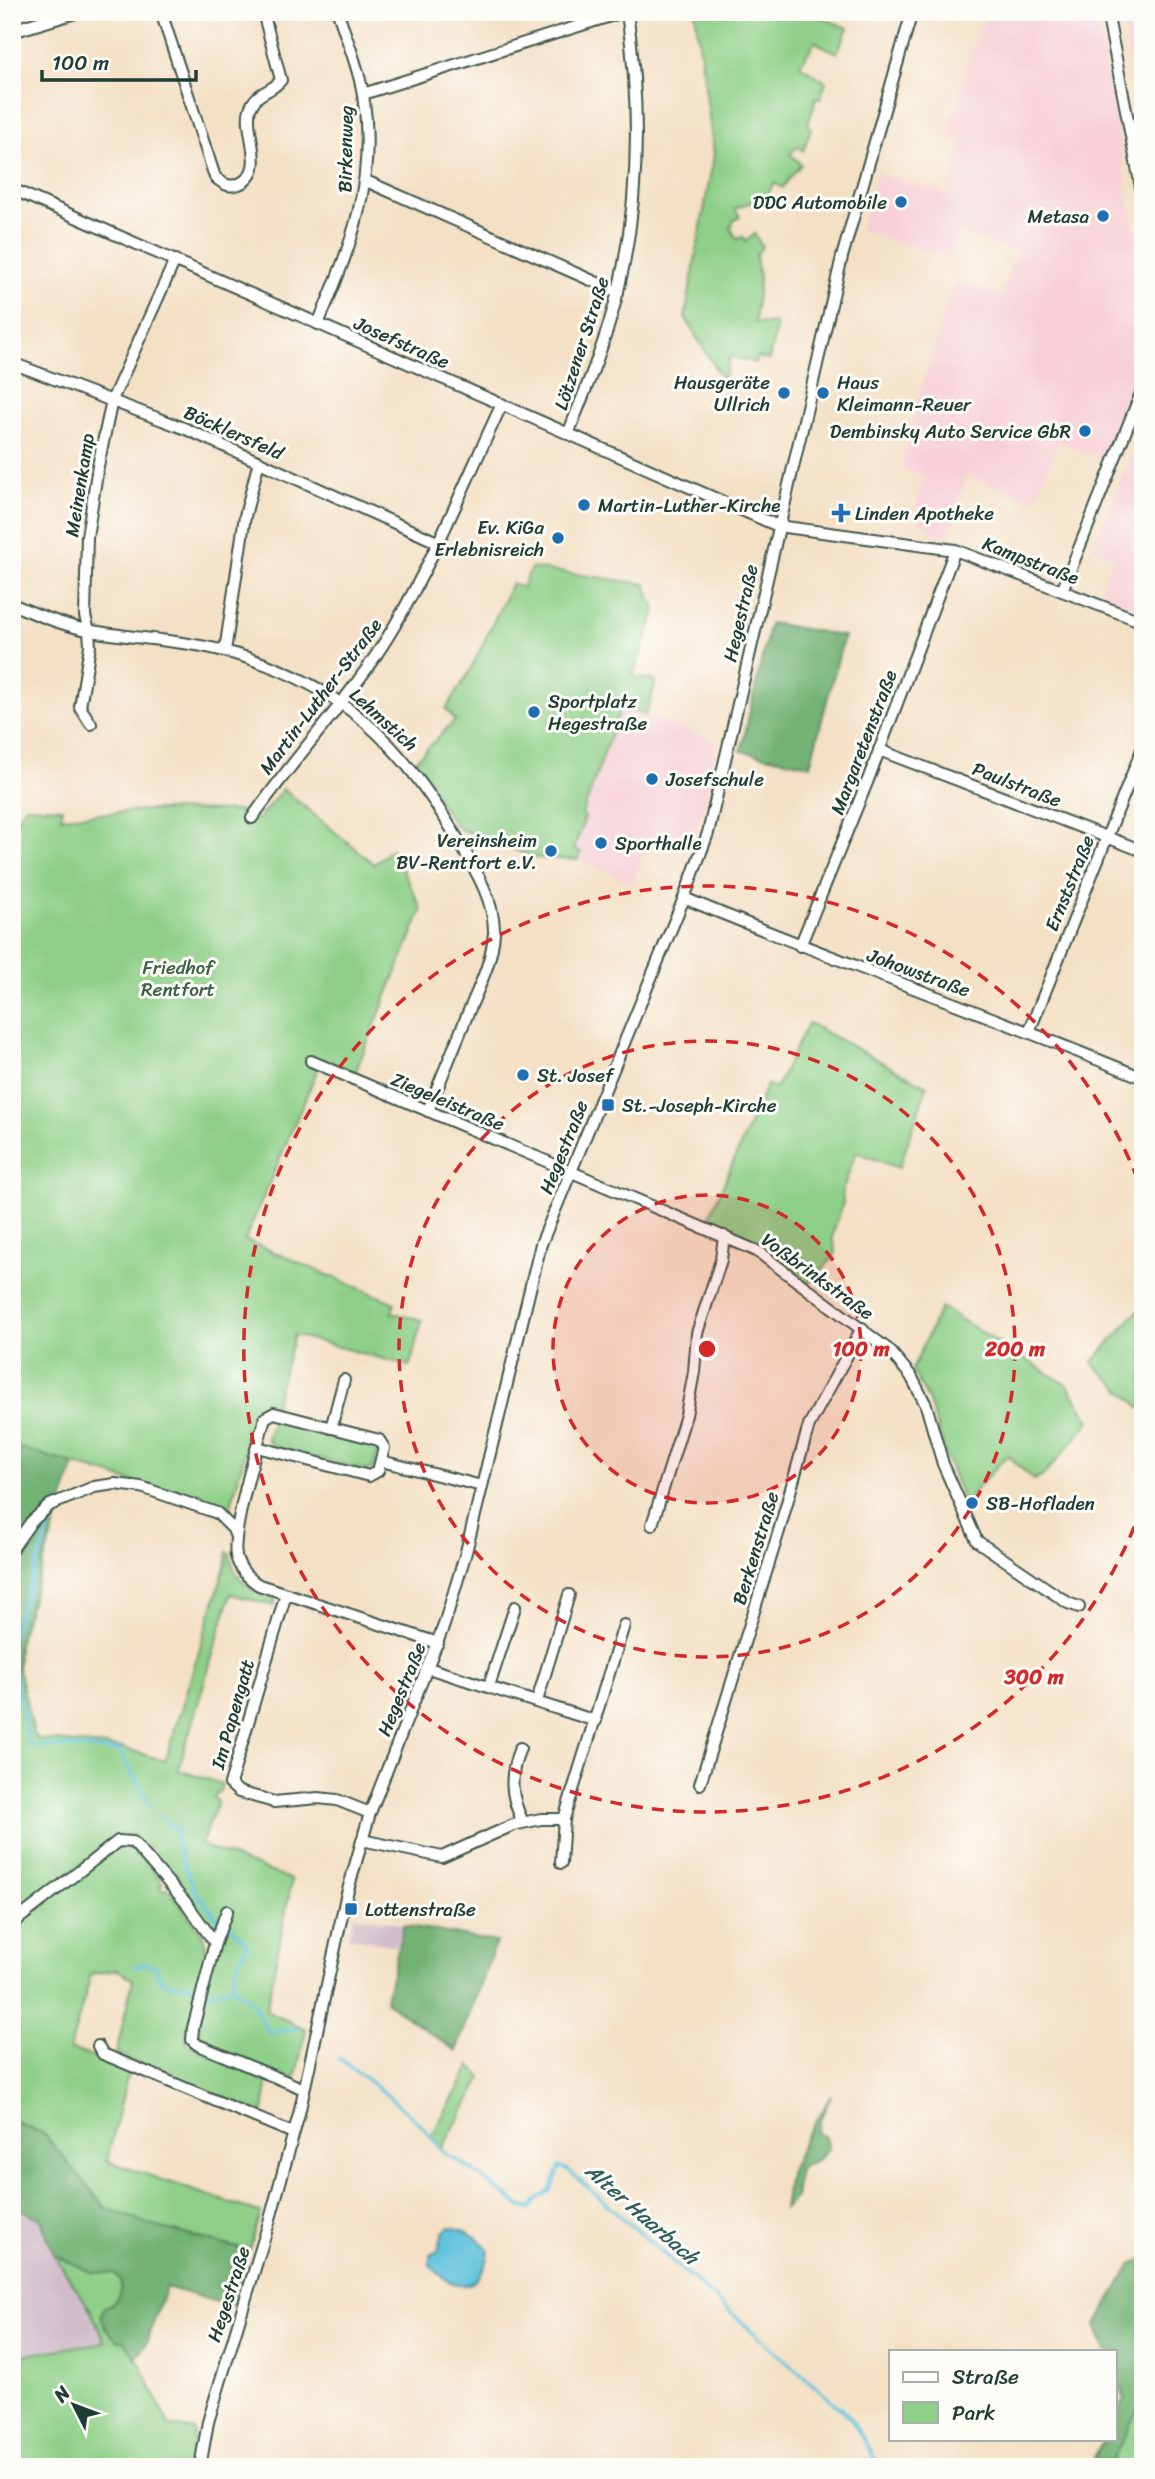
<svg xmlns="http://www.w3.org/2000/svg" width="1155" height="2479" font-family="Sriracha,sans-serif">
<style>
.built{fill:#f6cfd7}
.industrial{fill:#d1bdc9}
.green{fill:#8dcf87;stroke:#56865e;stroke-width:2}
.forest{fill:#72b274;stroke:#487854;stroke-width:2}
.water{fill:#60c3de;stroke:#408089;stroke-width:2}
.lines{fill:none;stroke-linecap:round;stroke-linejoin:round}
.stream{stroke:#60c3de;stroke-width:3.5}
.minor-casing{stroke:#3f554a;stroke-width:14}
.major-casing{stroke:#3f554a;stroke-width:16}
.minor{stroke:#fff;stroke-width:10}
.major{stroke:#fff;stroke-width:12}
.ring{fill:none;stroke:#d62828;stroke-width:3.5;stroke-dasharray:12 9}
.poi-dot{fill:#1f6fb2;stroke:#fdfcf7;stroke-width:2.5}
.labels{text-anchor:middle;stroke-width:6;stroke-linejoin:round;paint-order:stroke}
.street-label{font-size:19px;fill:#1f3d34;stroke:#fdfcf7}
.poi-label{font-size:19px;fill:#1f3d34;stroke:#fdfcf7;text-anchor:start}
.park-label{font-size:19px;fill:#3a6249;stroke:#fdfcf7}
.water-label{font-size:21px;font-style:italic;fill:#2f5e5e;stroke:#fdfcf7}
.centre{fill:#d62828;stroke:#fdfcf7;stroke-width:3.5}
.ring-label{font-size:21px;text-anchor:middle;font-weight:bold;fill:#d62828;stroke:#fdfcf7;stroke-width:6;stroke-linejoin:round;paint-order:stroke}
</style>
<rect width="100%" height="100%" fill="#fdfcf7"/>
<filter id="ink" filterUnits="userSpaceOnUse"><feTurbulence type="fractalNoise" baseFrequency=".0143" numOctaves="2"/><feDisplacementMap in="SourceGraphic" scale="14" xChannelSelector="R" yChannelSelector="G"/><feConvolveMatrix kernelMatrix="1 2 1 2 8 2 1 2 1" color-interpolation-filters="sRGB"/></filter>
<filter id="wash" filterUnits="userSpaceOnUse"><feTurbulence type="fractalNoise" baseFrequency=".00686" numOctaves="4" result="noise"/><feDisplacementMap in="SourceGraphic" scale="28" xChannelSelector="R" yChannelSelector="G"/><feGaussianBlur stdDeviation="1.57" result="paint"/><feColorMatrix in="noise" values="0 0 0 0 0 0 0 0 0 0 0 0 0 0 0 0 0 1.4 0 .05"/><feComposite in="paint" operator="in"/></filter>
<g filter="url(#wash)">
<rect width="100%" height="100%" fill="#f4e0c5"/>
<g class="built">
<path d="M987,12H1095L1143,272V350L1102,458L1059,441L1034,501L966,475L949,535L930,533L931,525L919,523L922,512L915,510L924,475L901,469L921,388L955,281L1001,295L1016,252L959,233L951,259L860,230L876,173L947,194L961,143L947,136L971,52Z"/>
<path d="M1120,12H1143V135L1122,20Z"/>
<path d="M1143,423V610L1099,593L1114,557L1093,549Z"/>
<path d="M621,705L717,742L695,842L658,827L651,843H648L632,882L578,860L581,852L574,850L585,817L582,815Z"/>
</g>
<g class="industrial">
<path d="M354,1915L404,1925L399,1947L348,1937Z"/>
<path d="M12,2207H17L41,2220L49,2247L90,2309L105,2342L12,2357Z"/>
</g>
<g class="green">
<path d="M695,12H812V14L848,28L837,53L815,42L800,65L826,82L820,99L816,98L808,125L811,128L803,151L798,146L790,154L801,164L782,188L774,183L763,201L753,206L750,202L735,209L740,217L733,221V225L730,227L737,239L743,237L746,241L755,234L762,247L756,255L759,279L755,323L777,324L769,360L756,357L755,363L730,356L723,381L685,317L714,154Z"/>
<path d="M531,568L645,584L656,610L633,676L656,681L646,715L621,706L582,815L585,817L574,849L581,852L578,860L536,858L460,829L455,825L413,763L455,720L446,709L470,671L512,583L522,588Z"/>
<path d="M283,789L374,864L392,849L422,910L355,1073L322,1059L245,1240L395,1303L392,1313L422,1320L410,1366L294,1335L273,1410L257,1406L229,1513L108,1474L12,1446V824L26,806L62,808L61,817L150,810L242,811L257,820Z"/>
<path d="M808,1023L927,1086L899,1168L856,1152L842,1192L843,1203L832,1237L836,1252L834,1257L810,1282H804L708,1220L767,1084L776,1088Z"/>
<path d="M1143,1305V1410L1092,1363Z"/>
<path d="M941,1307L1067,1385L1090,1421L1045,1474L1034,1480L1007,1455L964,1503L946,1456L929,1401L912,1370Z"/>
<path d="M279,1419L373,1444L378,1452L373,1468L367,1471L271,1446L267,1438L272,1423Z"/>
<path d="M227,1552L230,1553C232,1571 242,1586 259,1592C265,1595 270,1595 275,1599V1606L231,1594L178,1770L222,1784L220,1791L214,1797L218,1802L201,1845L292,1880L266,2011L306,2029L295,2079L275,2074L203,2042C189,2021 211,1958 216,1934L213,1933L134,1836L120,1834L12,1917V1667L18,1669L34,1734L38,1739L123,1748L165,1761L226,1563Z"/>
<path d="M126,1847L137,1851L163,1883L159,1886L163,1891L167,1888L203,1935L207,1952V1963L187,2030V2044L267,2081C268,2084 263,2106 263,2114L116,2054L133,1979L118,1970L91,1974L70,2049L129,2069L107,2161L260,2213L249,2251L150,2225L106,2208L44,2134L12,2120V1928L114,1849Z"/>
<path d="M471,2066L482,2078L441,2150L431,2137Z"/>
<path d="M54,2255L91,2272L115,2273C127,2284 120,2303 104,2307L117,2341L124,2340L142,2367L169,2425L195,2430L188,2467H12V2357L105,2342L90,2309Z"/>
<path d="M1138,2409L1143,2411V2467H1109Z"/>
</g>
<g class="forest">
<path d="M770,623L844,636L810,765L741,751Z"/>
<path d="M12,1446L74,1464L18,1644V1669L12,1667Z"/>
<path d="M404,1925L496,1942L456,2051L385,2001Z"/>
<path d="M831,2096L822,2115L817,2133L825,2137L828,2149L817,2161L799,2168L795,2197L784,2209L789,2173L804,2140Z"/>
<path d="M12,2120L44,2134L106,2208L150,2225L249,2251L231,2306L166,2287L146,2343L136,2359L124,2340L118,2341C107,2331 97,2321 104,2307C120,2303 127,2284 114,2273L91,2272L54,2255L41,2220L17,2207H12Z"/>
<path d="M1143,2259V2411L1138,2409L1109,2467H1089L1104,2439H1115V2418L1125,2400L1115,2374V2351H1106L1096,2325L1131,2265Z"/>
</g>
<path class="water" d="M450,2227C467,2229 479,2237 489,2251C487,2268 475,2293 453,2283C444,2280 437,2272 430,2265V2255L438,2251L443,2232Z"/>
<g class="lines">
<g class="stream">
<path d="M12,1636L54,1514"/>
<path d="M12,1662L30,1746L70,1747L120,1751L150,1806"/>
<path d="M160,1816L177,1831L176,1844L196,1893L219,1920"/>
<path d="M226,1922L248,1944C242,1954 227,1983 236,1991C242,1996 249,1997 254,2004C260,2014 261,2026 270,2033L297,2028"/>
<path d="M134,1967L145,1964L156,1967L159,1978L169,1985L188,1984L197,1992"/>
<path d="M207,1994L232,1987"/>
<path d="M339,2058L387,2095L422,2126L443,2152L469,2168L522,2207L530,2209L538,2199L551,2190L560,2167L567,2169L850,2417L880,2467"/>
</g>
</g>
</g>
<g filter="url(#ink)">
<g class="lines">
<g class="minor-casing">
<g id="minor">
<path d="M161,12L215,177C223,184 229,188 239,184C269,171 243,131 250,109C257,90 270,94 281,80L263,12"/>
<path d="M1107,12L1143,198"/>
<path d="M12,13L16,12"/>
<path d="M363,94L623,12"/>
<path d="M366,181L618,292"/>
<path d="M12,189L778,526L955,550L1143,622"/>
<path d="M318,324C351,246 377,182 363,95C359,67 346,39 338,12"/>
<path d="M12,363L186,429L437,542"/>
<path d="M568,434C582,398 598,361 609,324C640,222 642,117 627,12"/>
<path d="M1062,591L1143,388"/>
<path d="M12,604C37,615 65,626 92,631C137,639 184,640 228,652C343,684 403,744 461,845C476,871 495,902 494,933C492,962 479,987 468,1013C455,1046 441,1078 428,1111"/>
<path d="M225,651L245,516L259,461"/>
<path d="M91,724L80,707L90,646L89,630L85,616L87,537L98,466L112,400L175,260"/>
<path d="M879,750L1143,851"/>
<path d="M252,818C298,752 355,694 395,625C436,555 467,478 502,404"/>
<path d="M684,898C836,961 991,1015 1143,1078"/>
<path d="M800,946L868,780L955,550"/>
<path d="M1029,1032L1143,747"/>
<path d="M311,1061L757,1251L889,1350L911,1376L926,1405L943,1464L977,1541L1068,1603L1079,1607"/>
<path d="M331,1428L344,1380"/>
<path d="M257,1447L369,1476L378,1471L384,1448L379,1440L274,1413L265,1418C257,1446 231,1532 236,1556C239,1569 248,1578 259,1585L438,1643"/>
<path d="M381,1461L482,1486"/>
<path d="M652,1525L686,1415L694,1372L697,1333L721,1260L724,1236"/>
<path d="M12,1549L31,1522L50,1505L94,1487L115,1484L141,1487L217,1513L233,1529L236,1537"/>
<path d="M286,1594L230,1784L239,1792L274,1802L318,1798L337,1800L370,1813"/>
<path d="M428,1668L596,1721"/>
<path d="M489,1686L515,1607"/>
<path d="M537,1701L569,1595"/>
<path d="M520,1748C509,1775 510,1796 523,1822"/>
<path d="M700,1784L779,1531L809,1425L862,1328"/>
<path d="M362,1840L442,1857L513,1825L541,1819H564L624,1625"/>
<path d="M561,1863L564,1819"/>
<path d="M12,1924L118,1841L133,1842L187,1904L215,1943L193,2028L192,2040L198,2045L304,2089"/>
<path d="M215,1943L227,1911"/>
<path d="M98,2046L103,2054L293,2133"/>
<path d="M200,2467L208,2422L270,2219L299,2114L346,1897L370,1813L444,1625L466,1552L541,1244L684,898L708,833L842,257L912,12"/>
</g>
</g>
<g class="major-casing">
<path id="major" d="M12,31L75,12"/>
</g>
<use href="#minor" class="minor"/>
<use href="#major" class="major"/>
</g>
</g>
<circle cx="707" cy="1349" r="154" fill="#d62828" fill-opacity=".12"/>
<g class="ring">
<circle cx="707" cy="1349" r="154"/>
<circle cx="707" cy="1349" r="308"/>
<path d="M1142 1507A463 463 0 1 1 1142 1191"/>
</g>
<g class="poi-dot">
<circle cx="901" cy="202" r="7"/>
<circle cx="1103" cy="216" r="7"/>
<circle cx="784" cy="393" r="7"/>
<circle cx="823" cy="393" r="7"/>
<circle cx="1085" cy="431" r="7"/>
<circle cx="584" cy="505" r="7"/>
<path d="M837.5 502.5h7v7h7v7h-7v7h-7v-7h-7v-7h7z"/>
<circle cx="558" cy="538" r="7"/>
<circle cx="534" cy="712" r="7"/>
<circle cx="652" cy="779" r="7"/>
<circle cx="601" cy="843" r="7"/>
<circle cx="551" cy="851" r="7"/>
<circle cx="523" cy="1075" r="7"/>
<rect x="601" y="1098" width="14" height="14" rx="3.5"/>
<circle cx="972" cy="1503" r="7"/>
<rect x="344" y="1902" width="14" height="14" rx="3.5"/>
</g>
<g class="labels">
<g class="street-label">
<text transform="translate(345 149) rotate(-89)" y="7">Birkenweg</text>
<text transform="translate(402 342) rotate(24)" y="7">Josefstraße</text>
<text transform="translate(581 343) rotate(-72)" y="7">Lötzener Straße</text>
<text transform="translate(234 432) rotate(24)" y="7">Böcklersfeld</text>
<text transform="translate(79 485) rotate(-81)" y="7">Meinenkamp</text>
<text transform="translate(1031 560) rotate(21)" y="7">Kampstraße</text>
<text transform="translate(740 613) rotate(-77)" y="7">Hegestraße</text>
<text transform="translate(320 696) rotate(-53)" y="7">Martin-Luther-Straße</text>
<text transform="translate(384 719) rotate(42)" y="7">Lehmstich</text>
<text transform="translate(863 742) rotate(-69)" y="7">Margaretenstraße</text>
<text transform="translate(1017 784) rotate(21)" y="7">Paulstraße</text>
<text transform="translate(1069 883) rotate(-68)" y="7">Ernststraße</text>
<text transform="translate(919 972) rotate(20)" y="7">Johowstraße</text>
<text transform="translate(448 1101) rotate(23)" y="7">Ziegeleistraße</text>
<text transform="translate(563 1147) rotate(-68)" y="7">Hegestraße</text>
<text transform="translate(818 1276) rotate(36)" y="7">Voßbrinkstraße</text>
<text transform="translate(755 1548) rotate(-73)" y="7">Berkenstraße</text>
<text transform="translate(401 1689) rotate(-68)" y="7">Hegestraße</text>
<text transform="translate(232 1714) rotate(-74)" y="7">Im Papengatt</text>
<text transform="translate(228 2294) rotate(-72)" y="7">Hegestraße</text>
</g>
<g class="poi-label">
<text x="887" y="209" text-anchor="end">DDC Automobile</text>
<text x="1089" y="223" text-anchor="end">Metasa</text>
<text x="770" y="389" text-anchor="end">Hausgeräte<tspan x="770" dy="22">Ullrich</tspan></text>
<text x="837" y="389">Haus<tspan x="837" dy="22">Kleimann-Reuer</tspan></text>
<text x="1071" y="438" text-anchor="end">Dembinsky Auto Service GbR</text>
<text x="598" y="512">Martin-Luther-Kirche</text>
<text x="855" y="520">Linden Apotheke</text>
<text x="544" y="534" text-anchor="end">Ev. KiGa<tspan x="544" dy="22">Erlebnisreich</tspan></text>
<text x="548" y="708">Sportplatz<tspan x="548" dy="22">Hegestraße</tspan></text>
<text x="666" y="786">Josefschule</text>
<text x="537" y="847" text-anchor="end">Vereinsheim<tspan x="537" dy="22">BV-Rentfort e.V.</tspan></text>
<text x="615" y="850">Sporthalle</text>
<text x="537" y="1082">St. Josef</text>
<text x="622" y="1112">St.-Joseph-Kirche</text>
<text x="986" y="1510">SB-Hofladen</text>
<text x="365" y="1916">Lottenstraße</text>
</g>
<g class="park-label">
<text x="178" y="974">Friedhof<tspan x="178" dy="22">Rentfort</tspan></text>
</g>
<g class="water-label">
<text transform="translate(642 2214) rotate(41)" y="7">Alter Haarbach</text>
</g>
</g>
<circle cx="707" cy="1349" r="10" class="centre"/>
<g class="ring-label">
<text x="861" y="1356">100 m</text>
<text x="1015" y="1356">200 m</text>
<text x="1034" y="1684">300 m</text>
</g>
<rect width="1155" height="2479" fill="none" stroke="#fdfcf7" stroke-width="42"/>
<rect x="889" y="2350" width="228" height="91" fill="#fdfcf7" stroke="#a4b0a9" stroke-width="2"/>
<rect x="903" y="2372" width="35" height="10" fill="#ffffff" stroke="#a4b0a9" stroke-width="2"/>
<text x="952" y="2384" font-size="21" fill="#1f3d34">Straße</text>
<rect x="903" y="2402" width="35" height="21" fill="#8dcf87" stroke="#a4b0a9" stroke-width="2"/>
<text x="952" y="2420" font-size="21" fill="#1f3d34">Park</text>
<g transform="translate(74 2405) rotate(312)" stroke="#fdfcf7" stroke-width="5" paint-order="stroke">
<path d="M0-5L12 26L0 18L-12 26Z" fill="#1f3d34"/>
<text y="-10" font-size="19" font-weight="bold" text-anchor="middle" fill="#1f3d34">N</text>
</g>
<path d="M42 70v10h154v-10" fill="none" stroke="#1f3d34" stroke-width="3.5"/>
<text x="52" y="70" font-size="21" fill="#1f3d34" stroke="#fdfcf7" stroke-width="5" paint-order="stroke">100 m</text>
</svg>
